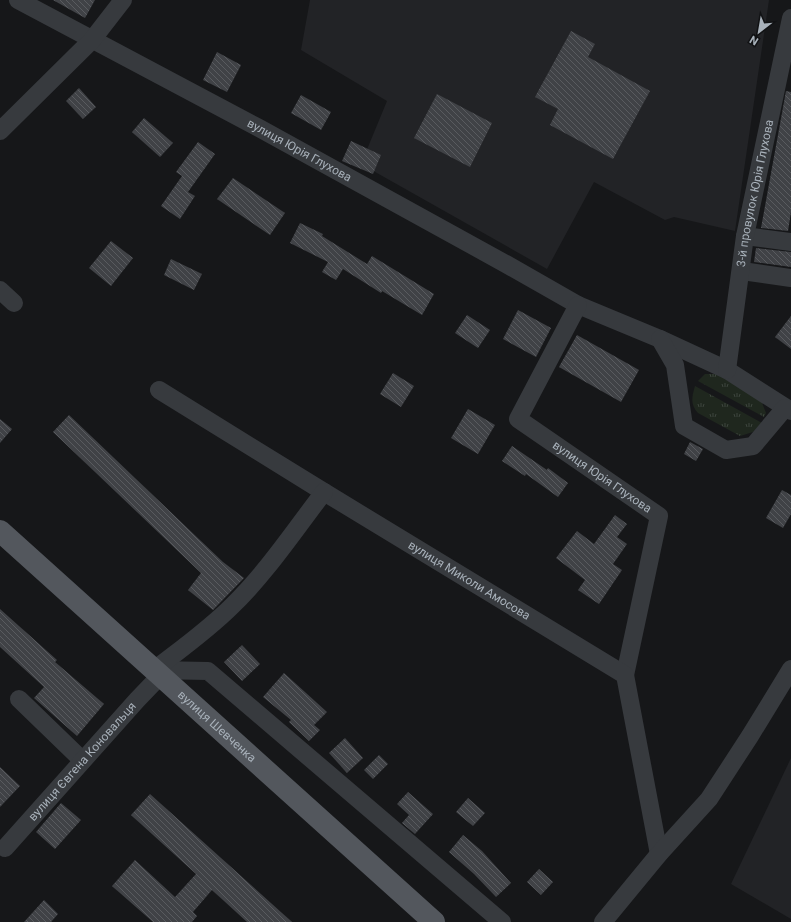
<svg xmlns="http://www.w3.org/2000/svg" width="791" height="922" font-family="Roboto,sans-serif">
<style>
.built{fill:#222326}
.grass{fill:url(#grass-tufts)}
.building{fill:url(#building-back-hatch)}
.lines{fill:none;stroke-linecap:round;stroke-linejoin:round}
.minor{stroke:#373a3e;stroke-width:18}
.major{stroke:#53575d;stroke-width:22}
.labels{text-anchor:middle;stroke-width:3;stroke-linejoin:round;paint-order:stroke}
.street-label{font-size:12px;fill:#a8b1ba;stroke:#111214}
</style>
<defs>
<pattern id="grass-tufts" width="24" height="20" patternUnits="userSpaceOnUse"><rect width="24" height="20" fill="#1f271e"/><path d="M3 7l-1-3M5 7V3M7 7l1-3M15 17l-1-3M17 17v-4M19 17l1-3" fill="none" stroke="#3d443d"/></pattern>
<pattern id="building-back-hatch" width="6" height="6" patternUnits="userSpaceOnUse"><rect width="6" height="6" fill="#404246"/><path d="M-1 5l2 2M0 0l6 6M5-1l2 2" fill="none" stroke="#595b5f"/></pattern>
</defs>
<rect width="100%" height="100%" fill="#161719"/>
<g class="built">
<path d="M310,0H769L735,231L674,217L665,220L594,182L547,269L361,164L387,101L301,50Z"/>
<path d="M791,758V919L731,884Z"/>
</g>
<g class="grass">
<path d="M705,374H716L760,398L766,413L764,417L698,381Z"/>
<path d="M695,386L762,423L753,432L740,436L698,413C690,404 692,397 695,386Z"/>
</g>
<g class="building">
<path d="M53,0H95L85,18Z"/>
<path d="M571,31L595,44L588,57L650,91L613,159L550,125L558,109L535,97Z"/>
<path d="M217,52L241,65L227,92L203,80Z"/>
<path d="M79,88L96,107L83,119L66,101Z"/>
<path d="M786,91L791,92V212L788,231L761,228Z"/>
<path d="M437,94L492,123L470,167L414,138Z"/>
<path d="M301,95L331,112L321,130L291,113Z"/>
<path d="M144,118L173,143L160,157L132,132Z"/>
<path d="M351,141L381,155L373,174L342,161Z"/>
<path d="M198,142L215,154L188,192L195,196L180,219L161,206L182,176L176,172Z"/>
<path d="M233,178L285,213L270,235L217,199Z"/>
<path d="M300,223L323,234L322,236L367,264L372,256L434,294L422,315L382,291L381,293L343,269L336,280L322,272L328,262L290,243Z"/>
<path d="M111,241L133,258L111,286L89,268Z"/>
<path d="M756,248L791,252V267L754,262Z"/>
<path d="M171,259L202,274L194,290L164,275Z"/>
<path d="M518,310L551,328L536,357L503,339Z"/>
<path d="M467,315L490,330L478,348L455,333Z"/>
<path d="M791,316V349L775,337Z"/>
<path d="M577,335L639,370L621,402L559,367Z"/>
<path d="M393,373L414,386L401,407L380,394Z"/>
<path d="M468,409L495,425L478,454L451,438Z"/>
<path d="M69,415L223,562L244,578L213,610L188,590L201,573L53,432Z"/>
<path d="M0,419L12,429L0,443Z"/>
<path d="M690,442L703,449L696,461L684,454Z"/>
<path d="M512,446L547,470L548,468L568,483L558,497L526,474L525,476L502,461Z"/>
<path d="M782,490L791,495V514L783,528L766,518Z"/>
<path d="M615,515L627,524L617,537L627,544L613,564L622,570L599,604L578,590L585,580L556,558L577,531L594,544Z"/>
<path d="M0,609L57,660L55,662L104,704L77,736L34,698L44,687L0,647Z"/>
<path d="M242,645L260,664L242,681L224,662Z"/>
<path d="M284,673L327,712L314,725L320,730L309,741L289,722L291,720L263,697Z"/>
<path d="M345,738L363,758L347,773L329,753Z"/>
<path d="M379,755L388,764L373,779L364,770Z"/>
<path d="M0,767L20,786L0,807Z"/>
<path d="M408,792L433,814L415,834L402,823L409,815L397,804Z"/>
<path d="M150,794L292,922H247L212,890L193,912L197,916L192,922H153L112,886L135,860L175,897L196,874L131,815Z"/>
<path d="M468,798L485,813L473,826L456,812Z"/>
<path d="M61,803L81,820L55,849L36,832Z"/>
<path d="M463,835L482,851L511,883L496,897L474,874L449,852Z"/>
<path d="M539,869L553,882L541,895L527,882Z"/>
<path d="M44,900L58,914L51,922H24Z"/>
</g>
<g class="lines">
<g class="minor">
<path id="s1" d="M18,0L259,128L506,264L578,305L660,339L727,370L791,411"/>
<path d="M0,131L92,40L123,0"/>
<path d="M745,236L791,242"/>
<path d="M742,271L791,278"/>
<path d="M0,290L14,303"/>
<path id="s2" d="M578,305L518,419L659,516L625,675"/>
<path d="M660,339L675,365L684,426L726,450L753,446L785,408"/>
<path id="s3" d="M727,370L745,236L791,18"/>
<path id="s4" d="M159,390L324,492L625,675L659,854"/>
<path d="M154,670L208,671L502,922"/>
<path d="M154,670C181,649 208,630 232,606C267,572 294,531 324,492"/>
<path d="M19,699L82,760"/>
<path id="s5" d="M5,848L137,700L160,676"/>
<path d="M603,922L659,854L709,799L750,736L791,669"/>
</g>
<path class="major" id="s6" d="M0,531L434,922"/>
</g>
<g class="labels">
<g class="street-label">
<text dy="4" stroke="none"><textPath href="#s1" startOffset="319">вулиця Юрія Глухова</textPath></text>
<text dy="4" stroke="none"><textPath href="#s3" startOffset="179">3-й провулок Юрія Глухова</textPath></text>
<text dy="4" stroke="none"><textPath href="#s2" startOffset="231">вулиця Юрія Глухова</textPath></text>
<text dy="4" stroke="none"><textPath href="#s4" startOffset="364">вулиця Миколи Амосова</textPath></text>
<text dy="4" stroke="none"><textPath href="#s6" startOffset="292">вулиця Шевченка</textPath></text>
<text dy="4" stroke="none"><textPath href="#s5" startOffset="116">вулиця Євгена Коновальця</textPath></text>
</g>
</g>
<g transform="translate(759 32) rotate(211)" stroke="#111214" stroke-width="3" paint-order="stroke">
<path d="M0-3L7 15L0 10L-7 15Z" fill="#a8b1ba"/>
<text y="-6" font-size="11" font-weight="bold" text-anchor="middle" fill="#a8b1ba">N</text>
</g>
</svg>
